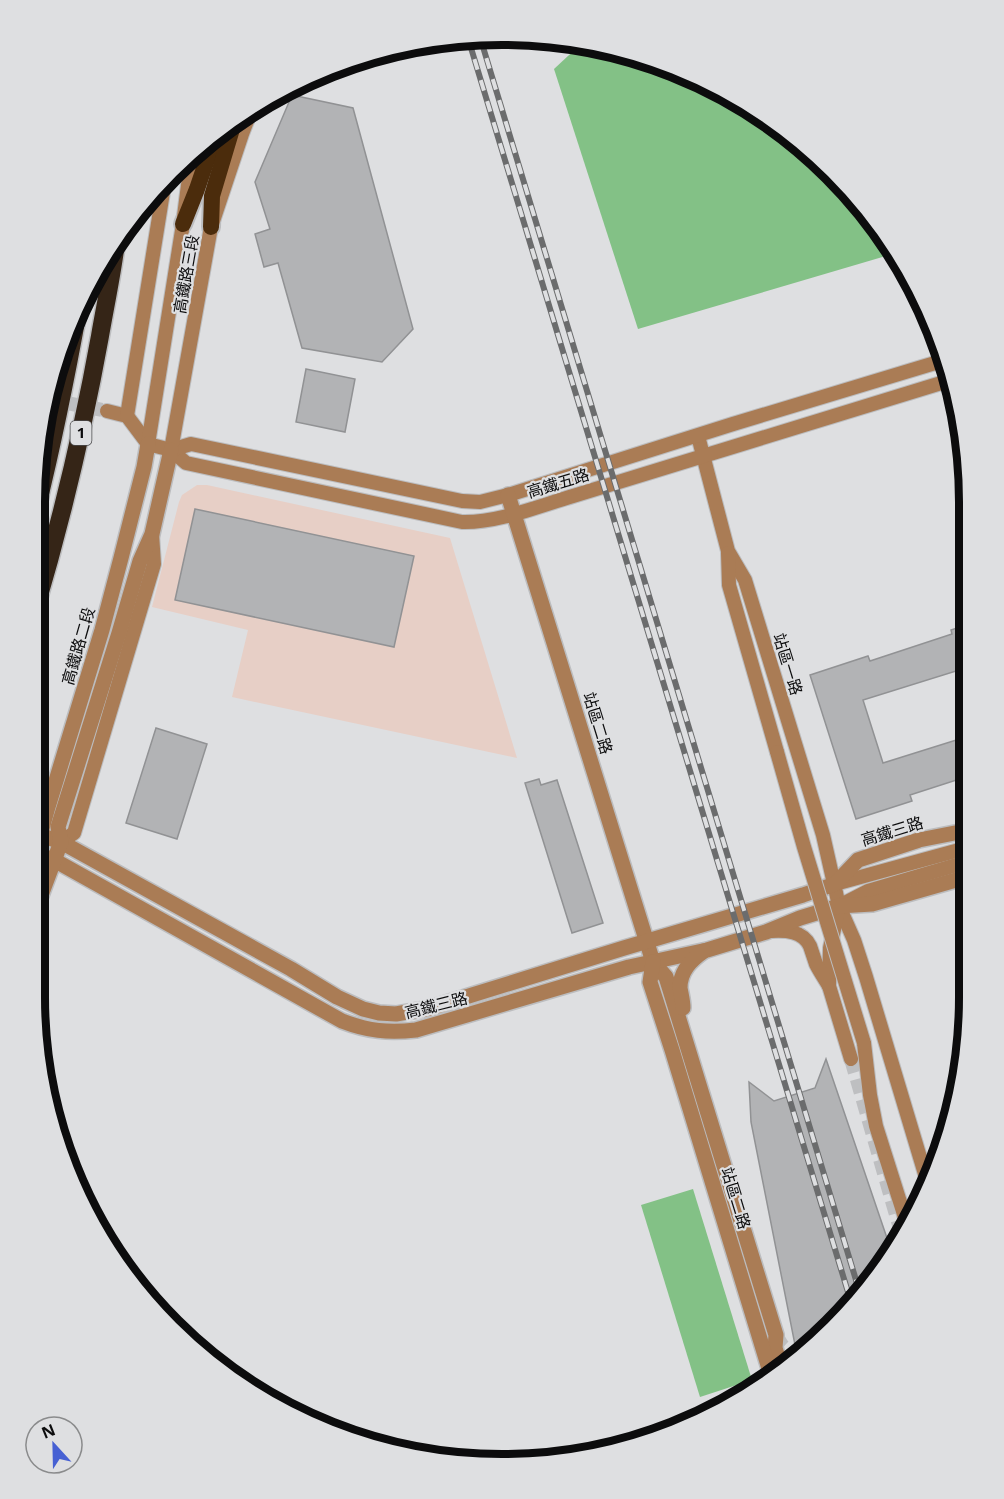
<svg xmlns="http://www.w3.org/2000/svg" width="1004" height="1499" font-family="'Open Sans','Noto Sans TC',sans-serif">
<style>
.commercial{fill:#e7cfc6}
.green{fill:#83c186}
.building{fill:#b2b3b5;stroke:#919294;stroke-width:1.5}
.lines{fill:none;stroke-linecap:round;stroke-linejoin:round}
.minor-tunnel{stroke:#bebfc1;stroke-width:14;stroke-dasharray:14 7;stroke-linecap:butt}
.minor-casing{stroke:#bcbdbf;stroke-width:16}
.tertiary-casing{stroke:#bcbdbf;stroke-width:18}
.trunk-casing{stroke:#bcbdbf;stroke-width:20}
.motorway-casing{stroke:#bcbdbf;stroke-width:21}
.minor{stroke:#aa7c55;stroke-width:14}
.tertiary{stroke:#aa7c55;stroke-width:15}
.trunk{stroke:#4b2c0c;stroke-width:16}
.motorway{stroke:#352517;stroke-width:18}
.rail-casing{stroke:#6b6c6d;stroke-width:6}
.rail{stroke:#dedfe1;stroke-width:4;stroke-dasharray:11;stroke-linecap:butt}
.minor-bridge-casing{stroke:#bcbdbf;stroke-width:16;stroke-linecap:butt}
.minor-bridge{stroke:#aa7c55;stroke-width:14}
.labels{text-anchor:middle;stroke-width:4.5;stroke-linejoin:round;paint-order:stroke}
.shield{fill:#dedfe1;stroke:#4b4b4d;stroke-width:1.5}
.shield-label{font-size:15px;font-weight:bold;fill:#0c0c0d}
.street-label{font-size:16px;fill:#0c0c0d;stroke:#dedfe1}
.rim{fill:none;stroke:#0c0c0d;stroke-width:8}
</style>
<rect width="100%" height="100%" fill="#dedfe1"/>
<path class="commercial" d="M197,485H207L450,538L517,758L232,697L248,630L152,607L179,502L182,495Z"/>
<g class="green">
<path d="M583,42L593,43L681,70L761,113L832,171L891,242L896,253L638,329L554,69Z"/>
<path d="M693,1189L752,1380L700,1397L641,1205Z"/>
</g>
<g class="building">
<path d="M292,95L353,108L413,329L382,362L302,348L278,263L264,267L255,234L270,229L255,182Z"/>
<path d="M306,369L355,379L345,432L296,422Z"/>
<path d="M195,509L414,556L394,647L175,600Z"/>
<path d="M969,624V667L863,700L883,763L969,736V776L910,795L912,801L856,819L810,675L868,656L870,661L952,634L951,630Z"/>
<path d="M156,728L207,744L177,839L126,823Z"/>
<path d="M539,779L541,785L557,780L603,923L572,933L525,783Z"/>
<path d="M826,1059L890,1247L833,1327L797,1355L751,1122L749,1082L774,1101L815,1088Z"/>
</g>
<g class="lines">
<g class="minor-tunnel">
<path d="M47,399L107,411"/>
<path d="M851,1059L901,1232"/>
<path d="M776,1335L782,1345L795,1357"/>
</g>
<g class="minor-casing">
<g id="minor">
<path d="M107,411L127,416L148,444"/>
<path d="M127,416L165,180"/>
<path d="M698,436L728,551L745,580L823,835L839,906L854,940L866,977L928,1184"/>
<path d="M148,444L171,450L186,463L462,522C497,523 539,506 573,496L951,380"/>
<path d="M148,444L183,224L188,185L197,150"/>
<path d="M171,450L191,444L462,501L480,502L508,495L733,424L945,360"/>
<path d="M171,450L211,227L242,134L252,108"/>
<path d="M728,553L729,585L777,752"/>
<path d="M61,842L74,833L154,564L152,534"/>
<path d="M835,884L970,847"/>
<path d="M839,906L830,948L829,986L851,1059"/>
<path d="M839,906L868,891L970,861"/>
<path d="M771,931C786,930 803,931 810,946C812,952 814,958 816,964C820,972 825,979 829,986"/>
<path d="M864,1043L870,1095L876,1126L907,1224"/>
</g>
</g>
<g class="tertiary-casing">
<g id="tertiary">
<path d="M508,495L653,962L666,977L776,1335L775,1348L781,1367"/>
<path d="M34,833L61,842L291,969L337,997L363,1009L379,1013L396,1014L430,1008L624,948L803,895L835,884L858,860L919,840L970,830"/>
<path d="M38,843L48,807L102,630L121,558L144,467L148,444"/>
<path d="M34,853L54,860L342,1021C368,1031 388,1033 416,1030L629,967L707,950L766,932L800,918L839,906L872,904L970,876"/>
<path d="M34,914L61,842L58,827L119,633L140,561L152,534L171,450"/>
<path d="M653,962L650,982L672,1050L771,1375"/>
<path d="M683,1008C683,1001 681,994 680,988C680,971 691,960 704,951"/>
</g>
</g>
<g class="trunk-casing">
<g id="trunk">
<path d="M183,224L197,189L215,136"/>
<path d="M211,227L212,196L235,119"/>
</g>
</g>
<g class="motorway-casing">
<g id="motorway">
<path d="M34,518C52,447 66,377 79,305"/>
<path d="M34,613C61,522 83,430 100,336C105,307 111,279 115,250"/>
</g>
</g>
<use href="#minor" class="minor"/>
<use href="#tertiary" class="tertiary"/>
<use href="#trunk" class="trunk"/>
<use href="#motorway" class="motorway"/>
<g class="rail-casing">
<g id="rail">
<path d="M480,37L859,1290"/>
<path d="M468,38L851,1302"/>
</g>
</g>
<use href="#rail" class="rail"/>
<g class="minor-bridge-casing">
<path id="minor-bridge" d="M777,752L804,847L864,1043"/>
</g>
<use href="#minor-bridge" class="minor-bridge"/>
</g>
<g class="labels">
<rect class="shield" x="70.5" y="421" width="21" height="24" rx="4.5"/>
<g class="shield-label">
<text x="81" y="438">1</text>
</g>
<g class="street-label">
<text transform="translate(186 274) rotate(-80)" y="6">高鐵路三段</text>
<text transform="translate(558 483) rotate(-17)" y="6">高鐵五路</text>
<text transform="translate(78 646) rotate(-74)" y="6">高鐵路二段</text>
<text transform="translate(788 664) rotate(73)" y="6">站區一路</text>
<text transform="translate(598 723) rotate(73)" y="6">站區二路</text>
<text transform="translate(892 831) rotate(-17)" y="6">高鐵三路</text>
<text transform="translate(436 1005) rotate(-14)" y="6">高鐵三路</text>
<text transform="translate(736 1198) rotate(73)" y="6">站區二路</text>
</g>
</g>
<path d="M0 0H1004V1499H0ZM502 45H502A457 457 0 0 1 959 502V997A457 457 0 0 1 502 1454H502A457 457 0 0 1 45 997V502A457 457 0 0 1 502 45Z" fill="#dedfe1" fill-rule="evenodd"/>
<path class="rim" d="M502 45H502A457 457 0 0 1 959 502V997A457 457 0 0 1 502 1454H502A457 457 0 0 1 45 997V502A457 457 0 0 1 502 45Z"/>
<g transform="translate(54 1445) rotate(338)"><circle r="28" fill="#dedfe1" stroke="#8a8b8c" stroke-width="1.5"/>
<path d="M0-4.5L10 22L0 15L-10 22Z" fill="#4660d3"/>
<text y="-9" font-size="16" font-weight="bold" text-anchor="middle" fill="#0c0c0d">N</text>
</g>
</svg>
